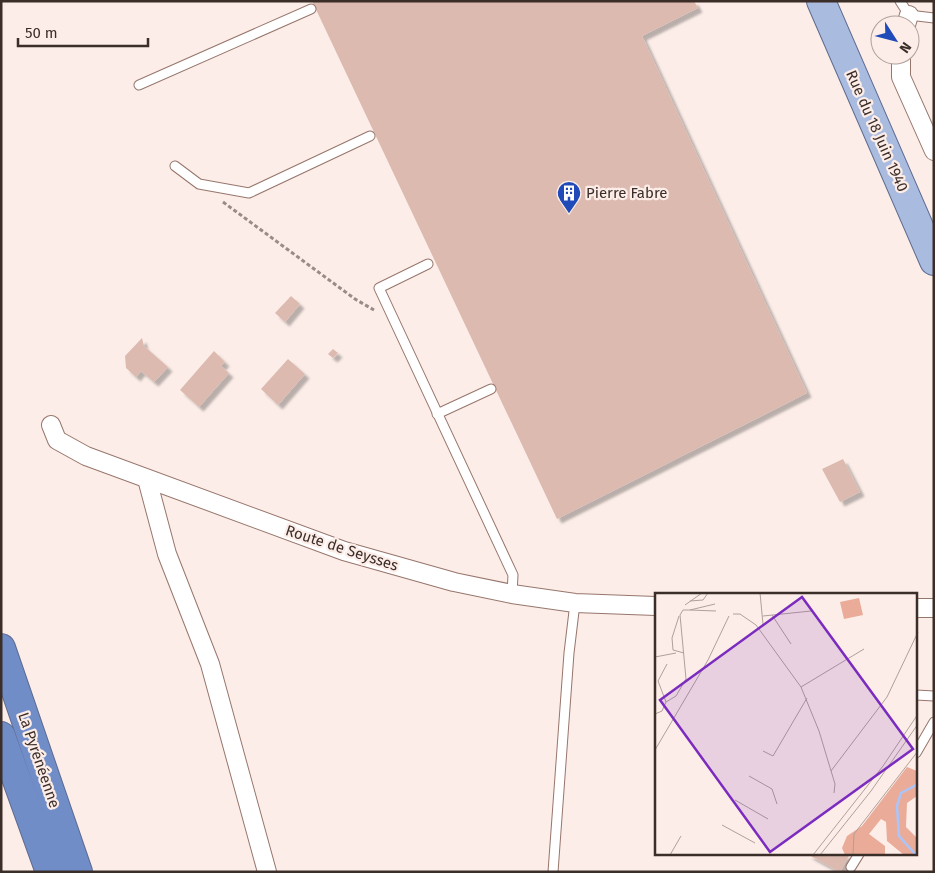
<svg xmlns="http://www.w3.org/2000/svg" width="935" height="873" font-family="'Fira Sans',sans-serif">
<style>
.building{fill:#ddbaaf;filter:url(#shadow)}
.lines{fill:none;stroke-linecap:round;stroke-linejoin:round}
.service-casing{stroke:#97766c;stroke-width:11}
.minor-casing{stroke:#97766c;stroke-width:20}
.primary-casing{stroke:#5d6b90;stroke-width:30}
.motorway-casing{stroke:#5d6b90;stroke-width:30}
.path{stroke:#998b86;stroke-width:3;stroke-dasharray:4 2.5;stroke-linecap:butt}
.service{stroke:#fff;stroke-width:9}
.minor{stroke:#fff;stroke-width:18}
.primary{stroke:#a9bbde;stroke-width:28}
.motorway{stroke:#708dc8;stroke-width:28}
.labels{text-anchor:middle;stroke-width:4.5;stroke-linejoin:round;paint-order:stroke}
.street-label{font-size:15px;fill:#3b2d28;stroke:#fcede8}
.poi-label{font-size:15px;fill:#3b2d28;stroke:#fcede8;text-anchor:start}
.inset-river{fill:none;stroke:#aac5fb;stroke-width:2.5}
.inset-road{fill:none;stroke:#afa09b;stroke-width:1}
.view{fill:#7b2cbf;fill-opacity:0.15;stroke:#7b2cbf;stroke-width:2.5}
.inset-edge{fill:none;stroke:#3b2d28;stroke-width:2.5}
</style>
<defs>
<filter id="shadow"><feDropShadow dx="4.5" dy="4.5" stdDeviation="1" flood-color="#0004"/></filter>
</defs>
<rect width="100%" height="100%" fill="#fcede8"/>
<g class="building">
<path d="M312,1H694L698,8L642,36L807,393L557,519Z"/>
<path d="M291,296L300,304L285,322L275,313Z"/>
<path d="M142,338L144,346L168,367L154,382L141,371L136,377L126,368L125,356Z"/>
<path d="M333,349L338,353L333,358L328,354Z"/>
<path d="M214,351L225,362L221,366L229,373L199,407L180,390Z"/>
<path d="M288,359L305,374L278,405L261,389Z"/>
<path d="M843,459L860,492L840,502L822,469Z"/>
<path d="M807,854H850L840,872Z"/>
</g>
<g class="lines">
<g class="service-casing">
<g id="service">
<path d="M900,1L909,15L934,18"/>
<path d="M139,85L311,9"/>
<path d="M175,166L199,184L249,193L370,136"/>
<path d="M428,264L379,288L513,575L512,594"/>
<path d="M437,414L491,389"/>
<path d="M916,695L934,696"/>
<path d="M916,753L934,722"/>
<path d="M851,867L859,854"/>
<path d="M553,872L569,653L575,603"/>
</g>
</g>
<g class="minor-casing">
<g id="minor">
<path d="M906,25L909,15"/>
<path d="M901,55V77L934,151"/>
<path d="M51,425L57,440L86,456L344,551L454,582L512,594L575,603L656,606"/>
<path d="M147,479L167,554L210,664L267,872"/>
<path d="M916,608H934"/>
</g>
</g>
<g class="primary-casing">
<path id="primary" d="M821,1L934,261"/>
</g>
<g class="motorway-casing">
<g id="motorway">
<path d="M1,648L78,872"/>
<path d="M1,736L50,872"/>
</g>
</g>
<path class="path" d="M223,202L355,299L374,310"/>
<use href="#service" class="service"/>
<use href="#minor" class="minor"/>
<use href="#primary" class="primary"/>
<use href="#motorway" class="motorway"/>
</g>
<defs>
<g id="building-pin" transform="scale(1.25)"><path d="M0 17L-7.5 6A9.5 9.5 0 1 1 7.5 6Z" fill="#204ab8" stroke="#fcede8"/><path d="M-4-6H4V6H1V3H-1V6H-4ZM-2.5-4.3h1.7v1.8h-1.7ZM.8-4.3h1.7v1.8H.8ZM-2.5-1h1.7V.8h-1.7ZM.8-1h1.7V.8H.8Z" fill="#fff"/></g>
</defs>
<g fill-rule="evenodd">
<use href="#building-pin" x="569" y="193"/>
</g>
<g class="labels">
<g class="street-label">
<text transform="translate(877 131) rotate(66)" y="5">Rue du 18 Juin 1940</text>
<text transform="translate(342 548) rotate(18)" y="5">Route de Seysses</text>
<text transform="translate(39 760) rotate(71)" y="5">La Pyrénéenne</text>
</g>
<g class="poi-label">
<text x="586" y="198">Pierre Fabre</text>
</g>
</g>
<g transform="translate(655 593)">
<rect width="262" height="262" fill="#fcede8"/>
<path d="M204,5L208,22L189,26L185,9ZM252,174L262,178V203L252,210L251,234L262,245V262H249L232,248L231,229L226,226L214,241L230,253V262H190L187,255L192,243L207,233Z" fill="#eaac98"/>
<path class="inset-river" d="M261,262L244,243L242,213L246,200L263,191"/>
<path class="inset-road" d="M35,8L48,7L53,0M60,11L35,17L61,18M30,12L47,0M78,21H85L101,32L146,94L164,138L180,191L179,200M117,22L136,51M24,23L17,45L18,57L29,60M108,23L156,18M104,35L108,31L105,0M0,64L21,60M146,94L209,56M11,109L21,103L31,86L25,22L28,17H35M0,121L7,118L11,109L3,88L12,71M0,157L53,67L74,23M108,158L118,163L152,105M176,178L232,104L263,39M94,183L117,196L122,211M80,207L113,226M67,232L100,250M15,262L26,243M158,262L228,173L263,121M165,262L216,198L263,131M198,262L199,241L263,158"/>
<path class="view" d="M147,4L258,156L115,259L5,107Z"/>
<rect width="262" height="262" class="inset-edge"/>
</g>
<rect width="935" height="873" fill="none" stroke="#3b2d28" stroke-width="5"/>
<g transform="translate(895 40) rotate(126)"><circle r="24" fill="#fcede8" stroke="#afa09b"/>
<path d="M0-4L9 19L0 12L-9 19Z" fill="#204ab8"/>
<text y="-8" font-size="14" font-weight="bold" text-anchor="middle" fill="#3b2d28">N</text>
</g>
<path d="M18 38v8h130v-8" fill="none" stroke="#3b2d28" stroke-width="2.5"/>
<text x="25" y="38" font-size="15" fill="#3b2d28" stroke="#fcede8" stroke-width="4" paint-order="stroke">50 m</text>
</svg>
